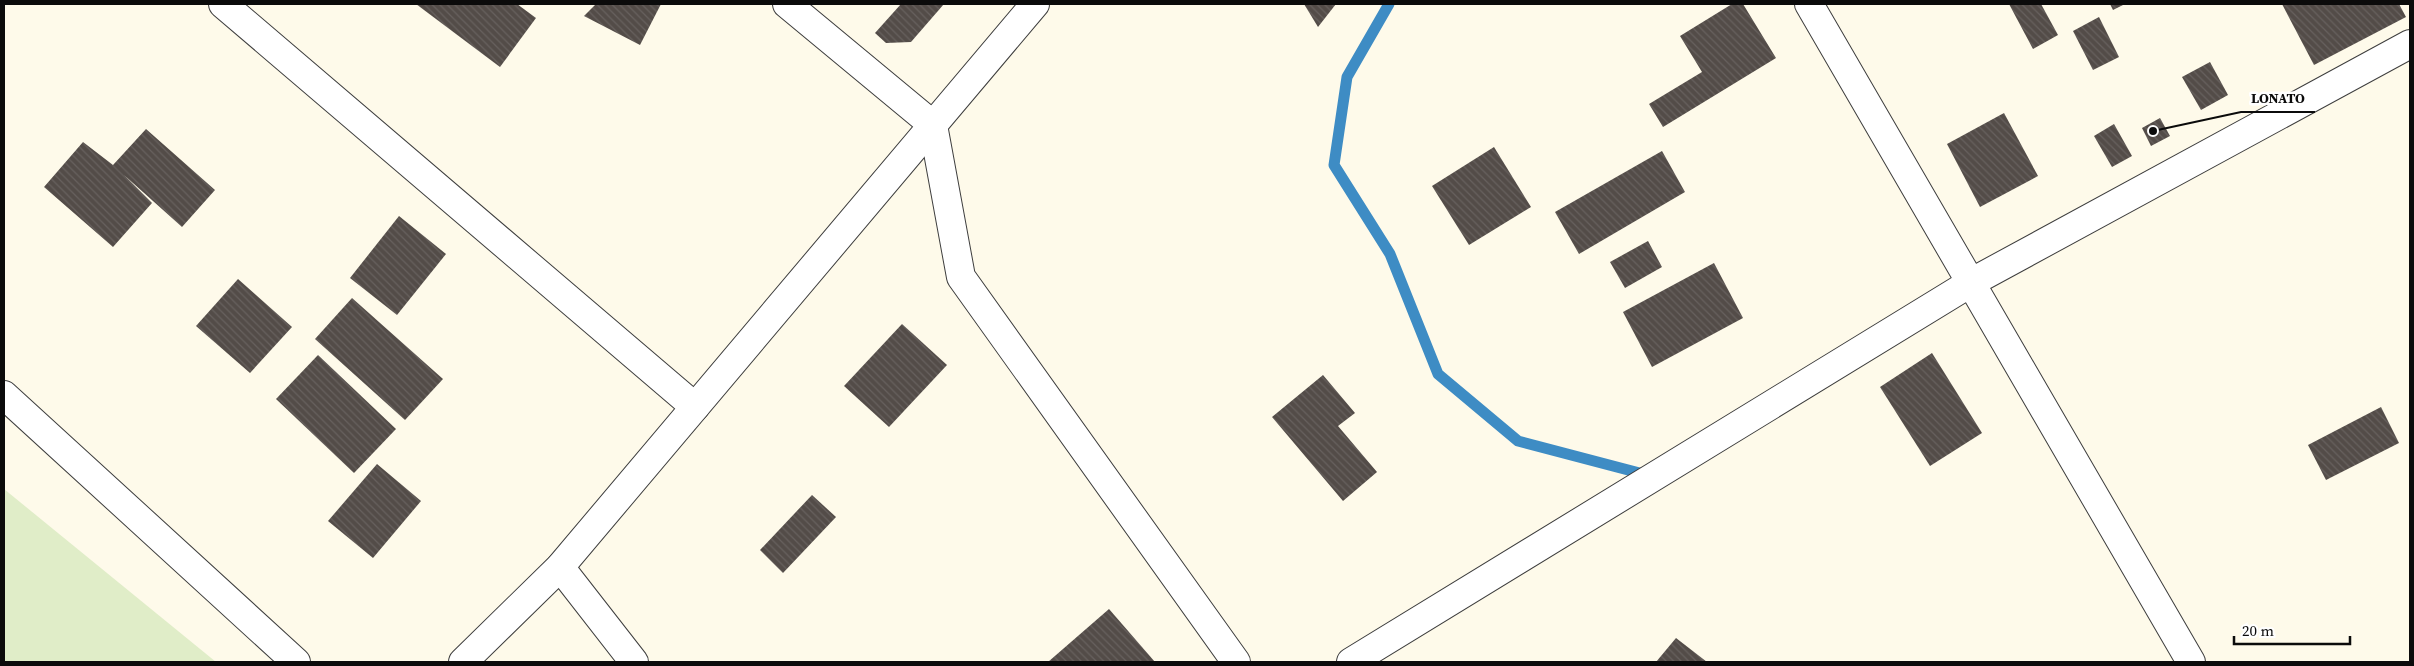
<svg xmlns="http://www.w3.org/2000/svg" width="2414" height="666" font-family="'Source Serif 4',serif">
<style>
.pitch{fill:#e0edc8}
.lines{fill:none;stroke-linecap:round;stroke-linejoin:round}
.stream{stroke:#3e8cc4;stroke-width:11}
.building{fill:url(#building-back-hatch)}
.street-casing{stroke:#3e3e3e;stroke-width:30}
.street{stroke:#fff;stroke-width:28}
.leader{fill:none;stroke:#0b0b0b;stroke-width:2}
.callout-dot{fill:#0b0b0b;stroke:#fff;stroke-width:2}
.callout-label{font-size:14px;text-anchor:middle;font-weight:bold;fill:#0b0b0b;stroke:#fff;stroke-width:5;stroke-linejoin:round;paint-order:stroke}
</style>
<defs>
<pattern id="building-back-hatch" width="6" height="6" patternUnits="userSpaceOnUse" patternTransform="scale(1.25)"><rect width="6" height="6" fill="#534c48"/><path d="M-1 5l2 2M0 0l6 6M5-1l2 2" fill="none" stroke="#67615e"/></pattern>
</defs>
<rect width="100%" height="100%" fill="#fefaea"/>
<path class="pitch" d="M4,489L216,662H4Z"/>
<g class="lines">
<path class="stream" d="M1389,4L1347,77L1334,165L1390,254L1438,374L1518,441L1651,476"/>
</g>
<g class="building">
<path d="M416,4H517L536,18L500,67Z"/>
<path d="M596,4H661L640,45L584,16Z"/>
<path d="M901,4H944L911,42L886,43L875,33Z"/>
<path d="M1304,4H1336L1318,27Z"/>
<path d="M1732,4H1743L1776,58L1663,127L1649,104L1702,72L1680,36Z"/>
<path d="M2009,4H2041L2058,35L2033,49Z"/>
<path d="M2110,4H2125L2113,10Z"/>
<path d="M2282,4H2399L2406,17L2314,65Z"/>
<path d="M2099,17L2119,57L2093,70L2073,31Z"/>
<path d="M2210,62L2228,95L2201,110L2182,77Z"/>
<path d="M2004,113L2038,176L1980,207L1947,144Z"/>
<path d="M2160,118L2170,136L2151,146L2142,128Z"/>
<path d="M2114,124L2132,156L2112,167L2094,136Z"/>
<path d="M146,129L215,190L182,227L124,175L152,203L113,247L44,187L83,142L113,165Z"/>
<path d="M1494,147L1531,207L1469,245L1432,186Z"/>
<path d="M1662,151L1685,192L1579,254L1555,212Z"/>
<path d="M399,216L446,254L397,315L350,278Z"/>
<path d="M1648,241L1662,267L1625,288L1610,262Z"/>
<path d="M1714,263L1743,318L1652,367L1623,312Z"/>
<path d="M238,279L292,327L250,373L196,326Z"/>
<path d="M352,298L443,379L405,420L315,339Z"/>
<path d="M902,324L947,365L889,427L844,386Z"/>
<path d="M1932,353L1982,433L1930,466L1880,387Z"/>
<path d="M318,355L396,429L354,473L276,399Z"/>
<path d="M1323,375L1355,413L1338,426L1377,472L1343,501L1272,417Z"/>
<path d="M2381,407L2399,443L2326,480L2308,445Z"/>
<path d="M377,464L421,501L373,558L328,521Z"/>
<path d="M812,495L836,517L783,573L760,550Z"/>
<path d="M1109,609L1155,662H1048Z"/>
<path d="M1676,638L1707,662H1656Z"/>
</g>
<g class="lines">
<g class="street-casing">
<g id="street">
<path d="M223,4L695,407"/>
<path d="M787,4L933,125L961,277L1236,662"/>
<path d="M1809,4L2191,662"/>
<path d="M4,395L296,662"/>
<path d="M560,567L634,662"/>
<path d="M463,662L560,567L1035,4"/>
<path d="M1351,662L1972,282L2410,44"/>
</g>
</g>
<use href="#street" class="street"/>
</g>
<path class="leader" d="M2153 131L2241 112H2315"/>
<circle class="callout-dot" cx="2153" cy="131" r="5"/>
<g class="callout-label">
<text x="2278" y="103">LONATO</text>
</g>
<rect width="2414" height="666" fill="none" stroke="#0b0b0b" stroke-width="10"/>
<path d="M2234 636v8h116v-8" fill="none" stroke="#0b0b0b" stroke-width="2.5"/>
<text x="2242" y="636" font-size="15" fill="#0b0b0b" stroke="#ffffff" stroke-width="4" paint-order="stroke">20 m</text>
</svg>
